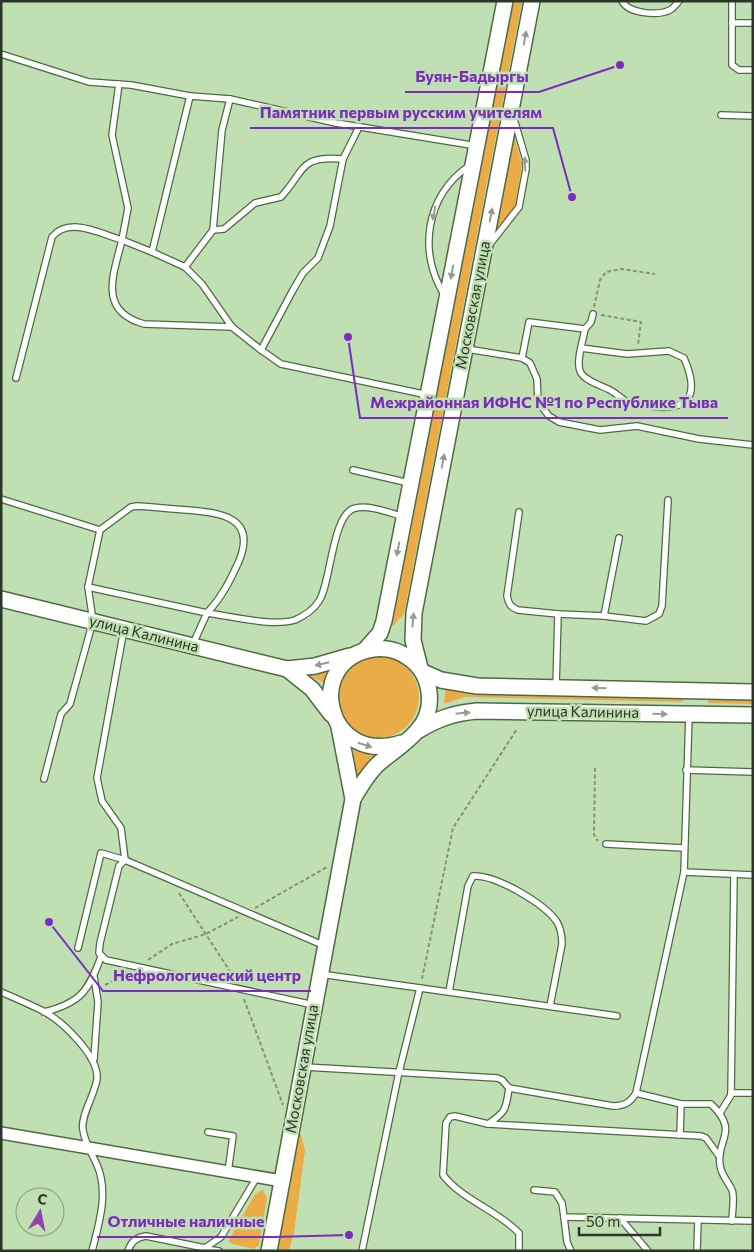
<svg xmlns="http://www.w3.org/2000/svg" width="754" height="1252" font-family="Commissioner,sans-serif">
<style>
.green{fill:#e9ac47}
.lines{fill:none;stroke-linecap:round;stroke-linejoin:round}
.lane-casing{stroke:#4e6a42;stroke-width:8}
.street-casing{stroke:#4e6a42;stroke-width:14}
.secondary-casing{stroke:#4e6a42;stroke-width:18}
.path{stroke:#7f9676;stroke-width:2;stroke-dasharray:4 2.5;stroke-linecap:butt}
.lane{stroke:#fff;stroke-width:5.5}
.street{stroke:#fff;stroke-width:11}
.secondary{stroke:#fff;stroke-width:15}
.oneway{fill:#959b92}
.labels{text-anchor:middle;stroke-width:5;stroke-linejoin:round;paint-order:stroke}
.street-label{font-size:15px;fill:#2b3726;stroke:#c0dfb3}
.leader{fill:none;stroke:#7b2cbf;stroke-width:2}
.callout-dot{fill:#7b2cbf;stroke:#c0dfb3;stroke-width:2}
.callout-label{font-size:16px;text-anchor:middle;font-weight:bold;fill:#7b2cbf;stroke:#c0dfb3;stroke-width:5;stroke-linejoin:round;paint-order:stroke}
</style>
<rect width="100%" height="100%" fill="#c0dfb3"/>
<g class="green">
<path d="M513,1H522L404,614L392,627Z"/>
<path d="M513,132L522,164L515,209L494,232Z"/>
<circle cx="378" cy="697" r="41"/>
<path d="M330,670L327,684L300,672Z"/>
<path d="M446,683L684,695L683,702L465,697L444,704Z"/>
<path d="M709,696L753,697V704L708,703Z"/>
<path d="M353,747L377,753L357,783Z"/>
<path d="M299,1128L305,1150L294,1233L289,1251H278Z"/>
<path d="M263,1190L267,1198L259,1245L254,1249L229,1243V1240L255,1194Z"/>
</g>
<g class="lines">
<g class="lane-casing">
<g id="lane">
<path d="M622,1C629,14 658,16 670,10C674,8 676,4 679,1"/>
<path d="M732,1V65L739,70H753"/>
<path d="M732,23H753"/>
<path d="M1,54L89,82L131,85L190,96L230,99L336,123L477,146"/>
<path d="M190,96L152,252L122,240C113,276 98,311 144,324L232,327L202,284L185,267L213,230L222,130L230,99"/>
<path d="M721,115L753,116"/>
<path d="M359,127L343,159L330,226L318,258L303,273L293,290L261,350L281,364L428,395"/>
<path d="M213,230L224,229L255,203L281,197C305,171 299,155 343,159"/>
<path d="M490,244L519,207L526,169V160L514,119"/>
<path d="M152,252L185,267"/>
<path d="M445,296C417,252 426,195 469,166"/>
<path d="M232,327L261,350"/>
<path d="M585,329L591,322L593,314"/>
<path d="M467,349L522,358L530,363L537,379L538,402L549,416L559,422L600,430L637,426L699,439L753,445"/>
<path d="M522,358L529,322L585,329C583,341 576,360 580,371C583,380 600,385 608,389C615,392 620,398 627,402C633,405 643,405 650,406C690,412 700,395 684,358L669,351L627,354L581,348"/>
<path d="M16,378L52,237C69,216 101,234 122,240L128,208L112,135L119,84"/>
<path d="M353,470L409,483"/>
<path d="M1,499L100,530"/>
<path d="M519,512L507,596C509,604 510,607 518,610L558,614"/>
<path d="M88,587L207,613L193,644"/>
<path d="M604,616L646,621L659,614L662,606L668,500"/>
<path d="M556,687L558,614L604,616L619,538"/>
<path d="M689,715L684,872L636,1093L681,1104H711C740,1132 716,1139 720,1165C721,1175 728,1181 732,1190C735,1197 732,1212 732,1221"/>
<path d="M686,770L753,772"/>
<path d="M44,779L61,714L70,704L93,621L88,587L100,530L131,507L137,506C154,507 171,509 188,510C221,513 257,517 239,561C230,581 222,597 207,613C231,616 273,627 295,620C304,616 314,609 319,601C331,584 332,511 356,508C370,505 390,513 405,517"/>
<path d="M606,844L684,848"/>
<path d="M684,872L753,875"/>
<path d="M78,948L101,853L125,860L121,828L102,801L97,778L124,629"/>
<path d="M320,974L420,988L399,1072L362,1251"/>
<path d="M420,988L617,1016"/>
<path d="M1,992C15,998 29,1004 43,1011C62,1021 99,1056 97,1079C95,1094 80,1117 83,1130C85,1144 92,1153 97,1165C109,1192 99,1224 92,1251"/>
<path d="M449,992L468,886L473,876C495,874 545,904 557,922C561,929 562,936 562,944L550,1006"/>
<path d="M314,1005L106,960L99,953L100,943L119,866L125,860L325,946"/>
<path d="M44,1012C81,1003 88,991 101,957"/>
<path d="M94,1059L98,1002L94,977"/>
<path d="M305,1067L497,1078L502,1080L509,1088C506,1109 506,1112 488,1124"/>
<path d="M509,1088L613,1106C624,1106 630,1103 636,1093"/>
<path d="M731,1093H753"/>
<path d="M720,1113L731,1095L734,875"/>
<path d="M208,1132L233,1136L228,1172"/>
<path d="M680,1135L681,1104"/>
<path d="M534,1190L555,1192L562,1203L564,1217L753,1221"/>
<path d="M564,1217L567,1242L571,1251"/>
<path d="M620,1218L648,1251"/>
<path d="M205,1249L219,1251"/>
<path d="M128,1251C131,1241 137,1237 146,1236L205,1248L221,1237L257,1177"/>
<path d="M519,1251V1233C497,1210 462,1200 443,1175L446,1123L450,1117L455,1116L488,1124L701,1136L706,1138L719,1156"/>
<path d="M697,1251L698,1220"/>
</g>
</g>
<g class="street-casing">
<path id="street" d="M1,1133L282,1181"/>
</g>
<g class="secondary-casing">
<g id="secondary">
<path d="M1,599L287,669L315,666L350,656"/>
<path d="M365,650L380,633L384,621L505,1"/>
<path d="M420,668L413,640L414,613L532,1"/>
<path d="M287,669L312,689L331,714"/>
<path d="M423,672L441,680L477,686L753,692"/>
<path d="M419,730C439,718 455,713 477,711L753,715"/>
<path d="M353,799C360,787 367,775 377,765C390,753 406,744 417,731C437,710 432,674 409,658C398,650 386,647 373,649C303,660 325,767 401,743"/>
<path d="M269,1251L353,799L339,727"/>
</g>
</g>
<g class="path">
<path d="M594,307L600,280L606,272L622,269L655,274"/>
<path d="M601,315L641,322L638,345"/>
<path d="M595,768L594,835L598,841"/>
<path d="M179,893L235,979"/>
<path d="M255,908L327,867"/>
<path d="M148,960L172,944L206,934L238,917"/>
<path d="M422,979L453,828L517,729"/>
<path d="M105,985L127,973"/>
<path d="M244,999L283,1105"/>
</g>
<use href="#lane" class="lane"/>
<use href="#street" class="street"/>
<use href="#secondary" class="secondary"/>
</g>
<defs><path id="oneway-solid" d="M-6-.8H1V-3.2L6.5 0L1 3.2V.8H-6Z" transform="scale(1.25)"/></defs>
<g class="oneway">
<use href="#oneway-solid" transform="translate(525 38) rotate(-79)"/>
<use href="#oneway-solid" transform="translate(525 164) rotate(-93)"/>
<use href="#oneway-solid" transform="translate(434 213) rotate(101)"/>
<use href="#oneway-solid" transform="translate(491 215) rotate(-79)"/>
<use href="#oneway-solid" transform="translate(452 272) rotate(101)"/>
<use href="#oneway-solid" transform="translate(443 461) rotate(-79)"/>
<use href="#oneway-solid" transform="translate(398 549) rotate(101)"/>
<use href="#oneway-solid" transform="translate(413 620) rotate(-85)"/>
<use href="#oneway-solid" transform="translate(322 664) rotate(167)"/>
<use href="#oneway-solid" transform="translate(599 688) rotate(-179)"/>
<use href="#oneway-solid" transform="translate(463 713) rotate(-6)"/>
<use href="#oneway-solid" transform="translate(660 714) rotate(1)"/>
<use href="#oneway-solid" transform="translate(365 745) rotate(17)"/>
</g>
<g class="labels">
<g class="street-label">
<text transform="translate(473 305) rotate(-79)" y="5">Московская улица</text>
<text transform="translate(144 634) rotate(14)" y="5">улица Калинина</text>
<text transform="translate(583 712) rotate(1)" y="5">улица Калинина</text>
<text transform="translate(302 1069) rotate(-80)" y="5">Московская улица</text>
</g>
</g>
<path class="leader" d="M620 65L539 92H405M572 197L553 128H250M348 337L360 418H728M49 922L103 991H311M349 1235L274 1237H97"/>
<g class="callout-dot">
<circle cx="620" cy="65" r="5"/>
<circle cx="572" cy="197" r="5"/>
<circle cx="348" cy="337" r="5"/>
<circle cx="49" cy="922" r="5"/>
<circle cx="349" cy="1235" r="5"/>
</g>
<g class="callout-label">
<text x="472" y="82">Буян-Бадыргы</text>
<text x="401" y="118">Памятник первым русским учителям</text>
<text x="544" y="408">Межрайонная ИФНС №1 по Республике Тыва</text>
<text x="207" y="981">Нефрологический центр</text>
<text x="186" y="1227">Отличные наличные</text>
</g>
<rect width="754" height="1252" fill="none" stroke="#2b3726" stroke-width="5"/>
<g transform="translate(40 1212) rotate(10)"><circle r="24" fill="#c0dfb3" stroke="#849c7b"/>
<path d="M0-4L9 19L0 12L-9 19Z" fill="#9441b0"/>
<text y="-8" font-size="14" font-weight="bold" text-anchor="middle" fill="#2b3726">С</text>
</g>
<path d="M579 1227v8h81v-8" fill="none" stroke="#2b3726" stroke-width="2.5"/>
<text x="586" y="1227" font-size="15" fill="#2b3726" stroke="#c0dfb3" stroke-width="4" paint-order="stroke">50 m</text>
</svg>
